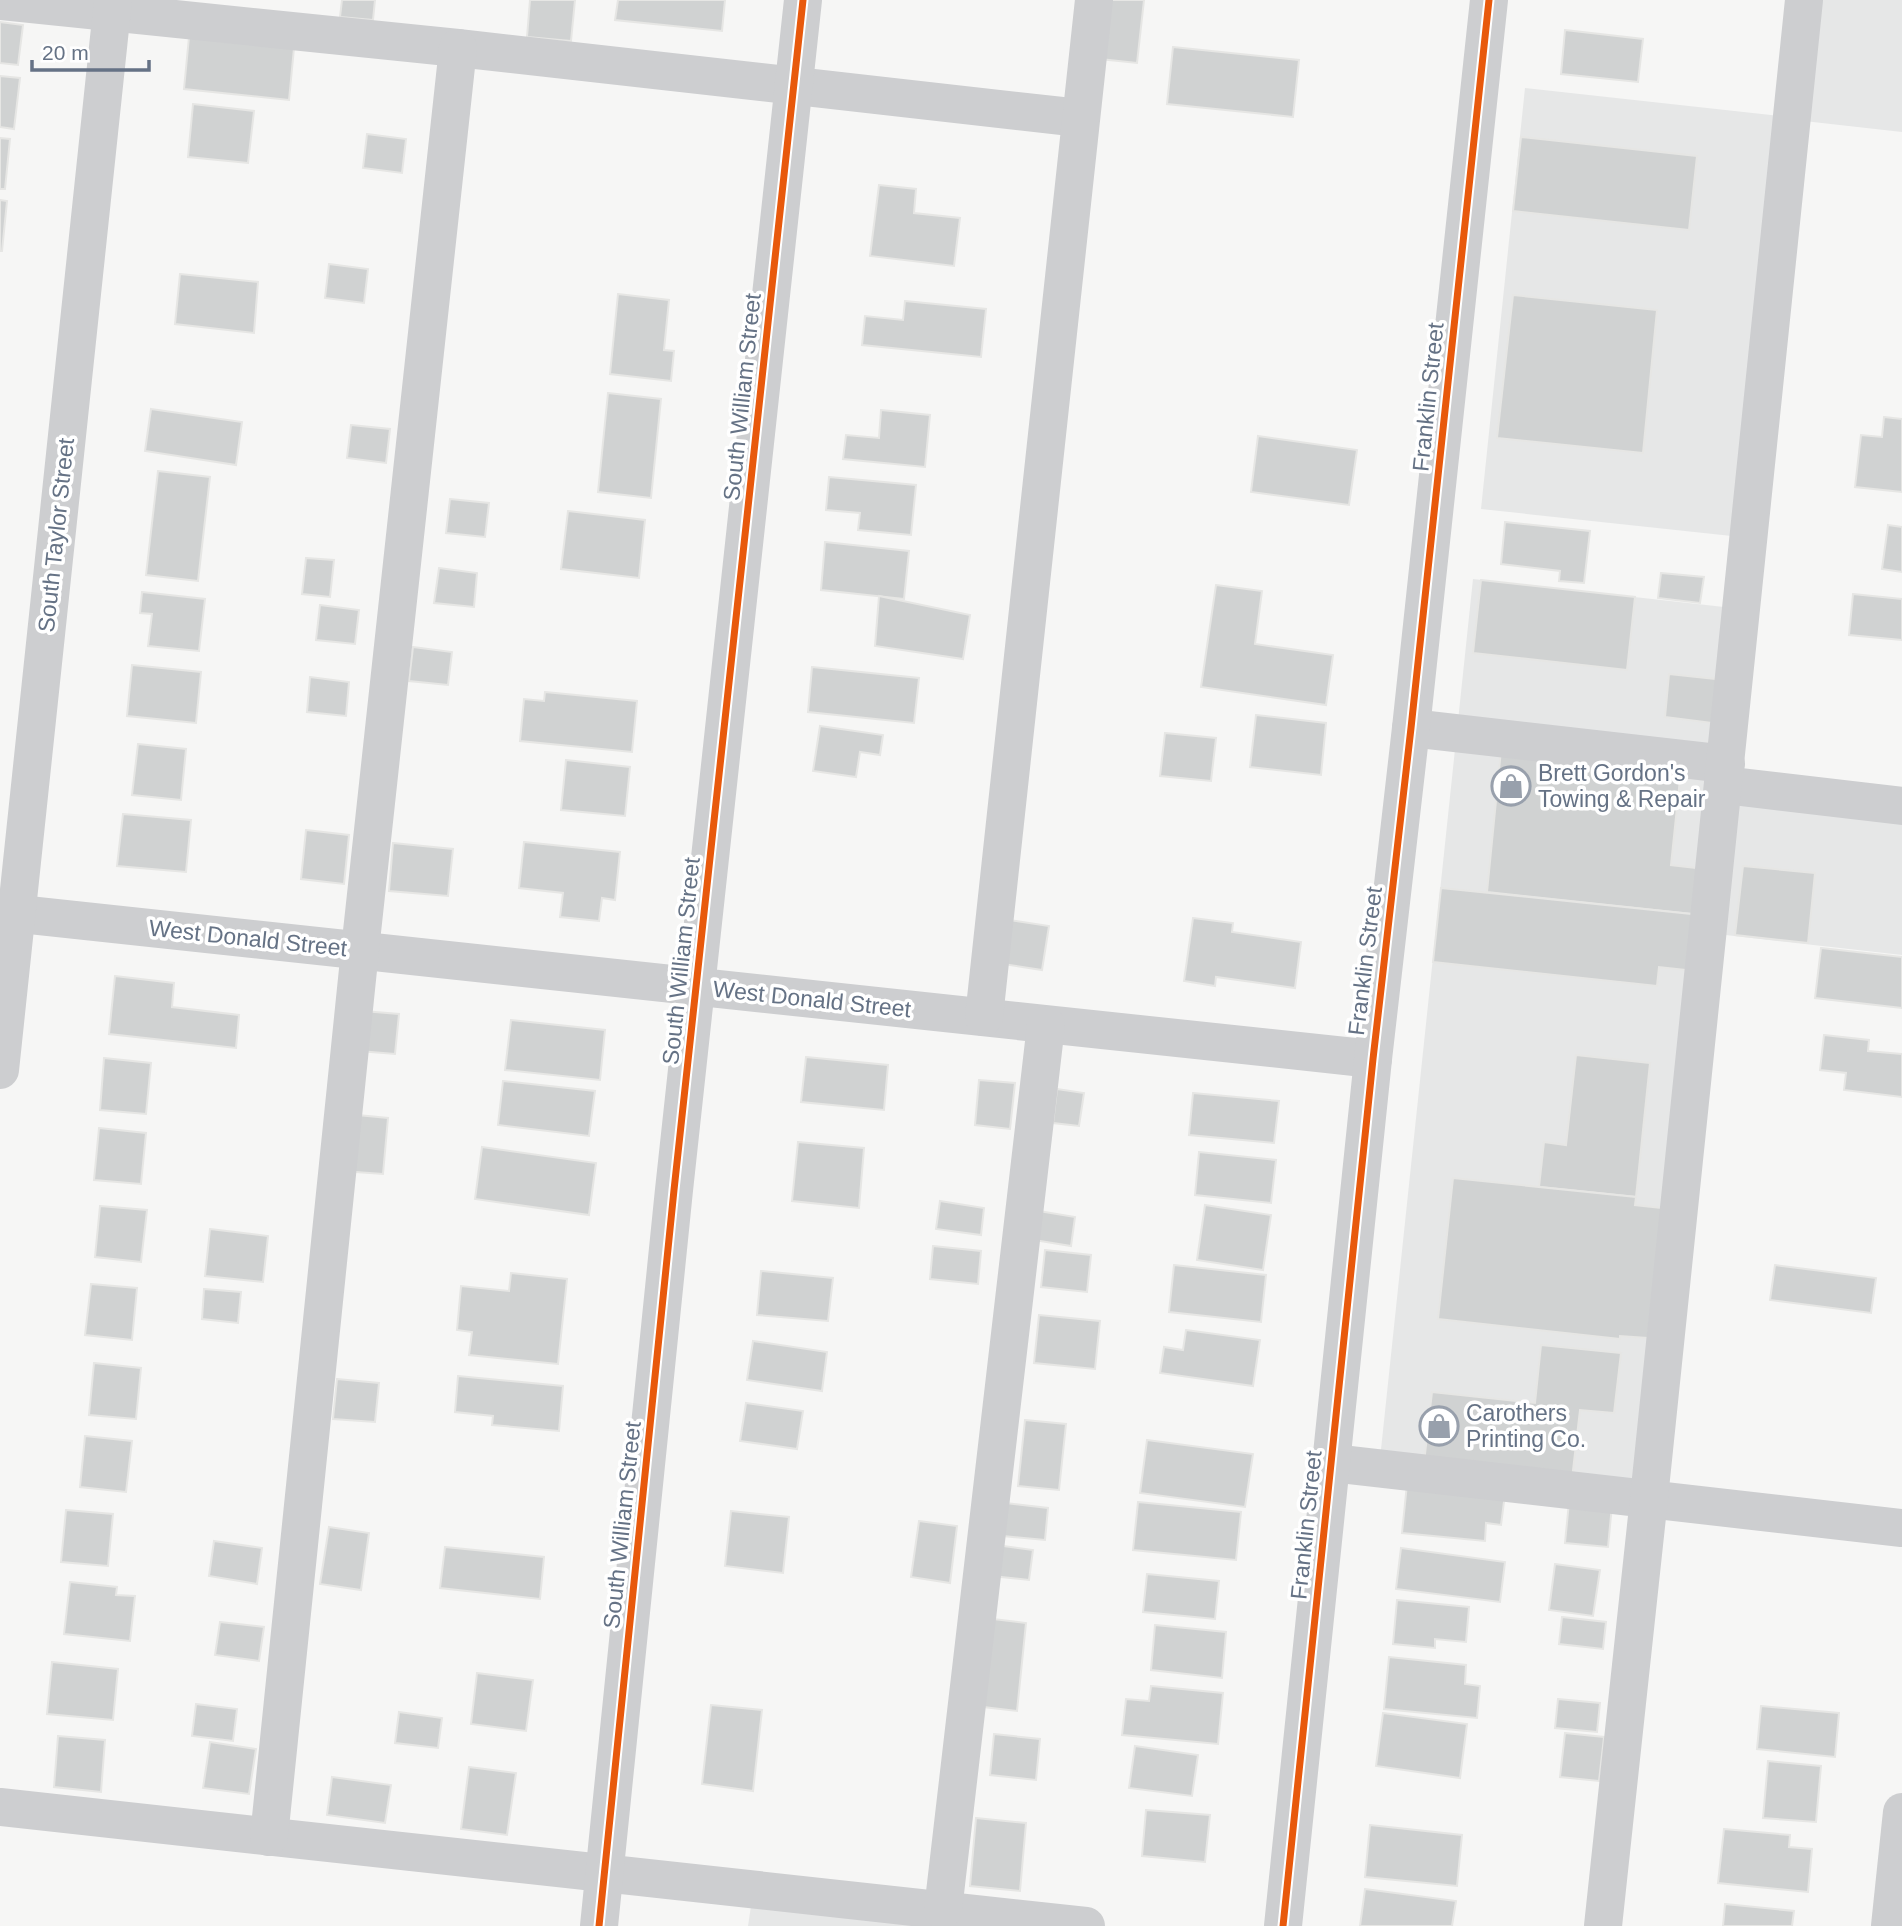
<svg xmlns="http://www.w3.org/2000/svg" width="1902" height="1926" font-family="Helvetica,sans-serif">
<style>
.built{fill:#e6e7e7}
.building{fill:#d0d2d2;stroke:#e6e6e4;stroke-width:2}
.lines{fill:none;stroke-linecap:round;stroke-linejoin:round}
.minor{stroke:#cdced0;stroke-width:38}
.cycleway-casing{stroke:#fff;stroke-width:11}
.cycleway{stroke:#e8590c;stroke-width:7}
.labels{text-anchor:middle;stroke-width:7;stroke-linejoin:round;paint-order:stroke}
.street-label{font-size:23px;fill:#657285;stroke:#fff}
.poi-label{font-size:23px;fill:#657285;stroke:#fff;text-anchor:start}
</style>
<rect width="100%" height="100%" fill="#f6f6f5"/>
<g class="built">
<path d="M1816,0H1902V132L1804,121Z"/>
<path d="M1525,88L1780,116L1741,537L1481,509Z"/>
<path d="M1473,579L1733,608L1641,1487L1380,1459Z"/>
<path d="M1732,798L1902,815V955L1717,934Z"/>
<path d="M751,1906L951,1926H748Z"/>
</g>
<g class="building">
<path d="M342,0H375L373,20L340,17Z"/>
<path d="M530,0H575L571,41L527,37Z"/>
<path d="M618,0H725L722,31L615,20Z"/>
<path d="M1107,0H1144L1137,63L1100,59Z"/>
<path d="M0,22L23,25L18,65L0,63Z"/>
<path d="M1565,30L1643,39L1638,82L1561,74Z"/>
<path d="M189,37L294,48L289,100L184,89Z"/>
<path d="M1173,47L1299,60L1293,117L1167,104Z"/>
<path d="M0,76L20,78L14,129L0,127Z"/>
<path d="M193,104L254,111L248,163L188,157Z"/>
<path d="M367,134L406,139L402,173L363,168Z"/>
<path d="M1521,137L1697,156L1689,230L1513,211Z"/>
<path d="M0,138L10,139L5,189H0Z"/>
<path d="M879,185L916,189L914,213L960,218L954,266L870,256Z"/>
<path d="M0,200L7,201L2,251H0Z"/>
<path d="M329,264L368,269L364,303L325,298Z"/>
<path d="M180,274L258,282L254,333L175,324Z"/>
<path d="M618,294L669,300L664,350L674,351L671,381L610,374Z"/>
<path d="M1513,295L1657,310L1643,453L1497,438Z"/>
<path d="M905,301L986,309L981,357L862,345L865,316L903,320Z"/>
<path d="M608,393L661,399L651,498L598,492Z"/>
<path d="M151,409L242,422L236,465L145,451Z"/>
<path d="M881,410L930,415L925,467L843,459L846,435L879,438Z"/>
<path d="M1884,417L1902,419V492L1855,487L1861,435L1882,437Z"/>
<path d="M351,425L390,429L386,463L347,458Z"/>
<path d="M1258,436L1357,450L1349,505L1251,492Z"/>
<path d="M158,471L210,477L198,581L146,575Z"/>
<path d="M829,477L916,485L911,535L858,530L860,513L826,510Z"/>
<path d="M450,499L489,503L485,537L446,533Z"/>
<path d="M568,511L645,520L639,578L561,569Z"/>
<path d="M1505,522L1590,531L1584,583L1559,581L1560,571L1501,564Z"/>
<path d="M1888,525L1902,527V572L1882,569Z"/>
<path d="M825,542L909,551L904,599L821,590Z"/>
<path d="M306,558L334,560L330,597L302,594Z"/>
<path d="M439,568L477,573L474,607L434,603Z"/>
<path d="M1661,573L1704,577L1700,603L1658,598Z"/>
<path d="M1481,580L1635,597L1627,670L1473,653Z"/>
<path d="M1216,585L1262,591L1255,644L1333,655L1326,705L1201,687Z"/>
<path d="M142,592L205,599L199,651L148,646L152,614L140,613Z"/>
<path d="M1853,594L1902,599V640L1849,635Z"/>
<path d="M879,596L970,615L963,659L875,646Z"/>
<path d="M320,605L359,610L355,644L316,640Z"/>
<path d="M413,647L452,652L448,685L409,681Z"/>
<path d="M132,665L201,672L196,723L127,716Z"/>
<path d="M812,667L919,678L914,723L808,712Z"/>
<path d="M1669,674L1725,680L1720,724L1665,717Z"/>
<path d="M310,677L349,682L346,716L307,712Z"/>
<path d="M545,692L637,701L632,752L520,741L524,699L544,701Z"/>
<path d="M1256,715L1326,723L1321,775L1250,767Z"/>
<path d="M820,726L883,735L880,755L860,752L856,777L813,771Z"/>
<path d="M1165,733L1216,738L1211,781L1160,776Z"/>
<path d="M138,744L186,749L181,800L132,795Z"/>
<path d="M1501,750L1681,769L1671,865L1705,869L1701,915L1487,892Z"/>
<path d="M566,760L630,767L625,816L561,810Z"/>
<path d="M123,814L191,820L186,872L117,866Z"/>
<path d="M306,830L349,835L344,884L301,879Z"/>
<path d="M524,842L620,852L615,900L602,898L599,921L560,917L563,893L519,888Z"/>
<path d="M393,843L453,849L448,896L389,891Z"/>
<path d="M1743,866L1815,873L1808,943L1735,935Z"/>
<path d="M1441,888L1701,915L1695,971L1659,967L1657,986L1433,962Z"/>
<path d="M1193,918L1233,923L1232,932L1301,942L1295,988L1216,977L1215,986L1184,981Z"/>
<path d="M1009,920L1049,926L1042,970L1003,964Z"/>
<path d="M1821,948L1902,957V1008L1815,998Z"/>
<path d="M115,976L174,983L172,1007L239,1015L236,1048L109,1034Z"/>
<path d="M363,1011L399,1014L395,1054L359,1051Z"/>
<path d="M511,1020L605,1030L600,1080L505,1070Z"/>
<path d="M1824,1035L1869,1040L1868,1051L1902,1054V1097L1844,1090L1846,1073L1820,1070Z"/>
<path d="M1576,1055L1650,1063L1636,1197L1539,1187L1544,1142L1566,1145Z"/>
<path d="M806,1057L888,1065L884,1110L801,1102Z"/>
<path d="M104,1058L151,1063L146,1114L100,1110Z"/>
<path d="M979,1080L1015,1083L1010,1129L975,1125Z"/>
<path d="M503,1081L595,1091L589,1136L498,1125Z"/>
<path d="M1057,1089L1084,1093L1079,1126L1053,1123Z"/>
<path d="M1193,1093L1279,1101L1274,1143L1189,1135Z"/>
<path d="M347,1114L388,1118L383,1174L342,1171Z"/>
<path d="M99,1128L146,1133L141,1184L94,1180Z"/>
<path d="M798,1142L864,1148L859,1208L792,1201Z"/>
<path d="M482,1147L596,1163L589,1215L475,1199Z"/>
<path d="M1199,1152L1276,1160L1271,1203L1195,1195Z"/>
<path d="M1453,1178L1636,1197L1635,1205L1662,1208L1648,1338L1620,1336V1339L1438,1319Z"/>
<path d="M940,1201L984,1208L981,1235L936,1229Z"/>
<path d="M1205,1205L1271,1215L1263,1270L1197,1260Z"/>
<path d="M100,1206L147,1210L141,1262L95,1257Z"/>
<path d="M1039,1211L1075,1217L1071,1246L1034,1240Z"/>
<path d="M210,1229L268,1236L263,1282L205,1276Z"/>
<path d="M933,1246L981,1251L978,1284L930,1279Z"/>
<path d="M1045,1250L1091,1255L1087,1292L1041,1287Z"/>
<path d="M1174,1265L1266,1275L1261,1322L1169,1312Z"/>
<path d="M1775,1265L1876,1278L1871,1313L1770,1300Z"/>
<path d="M761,1271L833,1278L828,1321L757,1315Z"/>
<path d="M511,1273L567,1279L558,1364L469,1355L472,1332L457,1330L461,1286L509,1291Z"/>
<path d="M91,1284L137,1288L132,1340L85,1335Z"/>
<path d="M204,1289L241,1292L238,1323L202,1319Z"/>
<path d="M1039,1315L1100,1321L1095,1369L1034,1363Z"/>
<path d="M1186,1330L1260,1340L1253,1386L1160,1373L1164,1347L1183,1350Z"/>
<path d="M753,1341L827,1352L822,1391L747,1380Z"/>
<path d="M1541,1345L1621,1353L1614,1413L1580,1410L1572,1479L1424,1463L1432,1392L1535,1403Z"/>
<path d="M94,1363L141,1368L136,1419L89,1415Z"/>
<path d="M458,1376L563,1386L559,1431L492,1425L493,1416L455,1412Z"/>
<path d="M337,1379L379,1383L375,1422L333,1419Z"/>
<path d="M746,1403L803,1411L797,1449L740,1441Z"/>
<path d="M1025,1420L1066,1424L1059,1490L1018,1486Z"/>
<path d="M85,1436L132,1441L126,1492L80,1487Z"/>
<path d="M1147,1440L1253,1454L1245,1507L1140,1493Z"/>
<path d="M1407,1484L1505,1494L1501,1525L1486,1523L1485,1541L1402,1533Z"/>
<path d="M1138,1502L1241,1512L1236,1560L1133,1550Z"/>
<path d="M1569,1502L1612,1505L1608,1547L1565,1543Z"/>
<path d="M1006,1503L1048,1508L1045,1540L1003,1536Z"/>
<path d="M66,1510L113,1514L108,1566L61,1562Z"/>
<path d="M731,1511L789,1517L783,1573L725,1566Z"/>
<path d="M919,1521L957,1526L950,1583L911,1577Z"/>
<path d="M329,1527L369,1533L361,1590L320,1584Z"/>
<path d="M214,1541L262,1548L257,1584L209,1576Z"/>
<path d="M996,1545L1033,1550L1029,1580L992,1576Z"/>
<path d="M445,1547L544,1557L540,1599L440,1588Z"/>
<path d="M1401,1548L1505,1562L1500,1602L1396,1589Z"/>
<path d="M1555,1564L1600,1570L1593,1616L1549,1610Z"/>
<path d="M1147,1574L1219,1581L1215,1619L1143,1612Z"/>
<path d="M70,1582L117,1587L116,1595L135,1596L130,1641L64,1634Z"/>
<path d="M1397,1600L1469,1607L1466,1642L1435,1639V1648L1393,1644Z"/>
<path d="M1562,1617L1606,1622L1603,1649L1559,1644Z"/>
<path d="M985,1618L1026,1623L1017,1711L975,1706Z"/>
<path d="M220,1622L264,1627L259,1661L215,1655Z"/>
<path d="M1155,1625L1226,1632L1222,1678L1151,1670Z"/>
<path d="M1389,1657L1466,1665L1465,1684L1480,1686L1477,1718L1384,1709Z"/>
<path d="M52,1662L118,1669L113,1720L47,1714Z"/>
<path d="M477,1673L533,1680L526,1731L471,1724Z"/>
<path d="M1151,1686L1223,1693L1218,1744L1122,1735L1126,1699L1149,1701Z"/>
<path d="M1558,1699L1600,1703L1597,1732L1555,1728Z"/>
<path d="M196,1704L237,1709L233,1741L192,1736Z"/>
<path d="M711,1705L762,1710L753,1791L702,1784Z"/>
<path d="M1761,1706L1839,1713L1835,1757L1757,1749Z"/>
<path d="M399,1712L442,1718L438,1748L395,1743Z"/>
<path d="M1383,1713L1467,1724L1460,1778L1376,1766Z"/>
<path d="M1565,1733L1604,1737L1599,1781L1560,1777Z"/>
<path d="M994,1734L1040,1739L1036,1780L990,1775Z"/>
<path d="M58,1736L105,1740L101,1792L54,1787Z"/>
<path d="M210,1742L256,1749L249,1794L203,1788Z"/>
<path d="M1135,1746L1198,1755L1192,1796L1129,1788Z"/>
<path d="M1768,1761L1821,1766L1816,1822L1763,1818Z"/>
<path d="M469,1767L516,1773L507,1835L461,1829Z"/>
<path d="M332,1777L391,1785L385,1823L327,1815Z"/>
<path d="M1146,1810L1210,1815L1205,1862L1142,1856Z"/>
<path d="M976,1818L1026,1823L1020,1891L970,1886Z"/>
<path d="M1370,1825L1462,1835L1457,1886L1365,1877Z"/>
<path d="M1724,1829L1790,1835L1789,1847L1812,1849L1808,1892L1718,1883Z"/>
<path d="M1365,1889L1456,1901L1452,1926H1360Z"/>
<path d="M1725,1904L1794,1911L1792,1926H1723Z"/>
</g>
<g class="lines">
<g class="minor">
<path d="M0,1L458,48L1080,118"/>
<path d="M1411,728L1726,764"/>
<path d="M1724,785L1902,806"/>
<path d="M0,912L1373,1059"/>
<path d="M984,1017L1094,0"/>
<path d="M0,1070L113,0"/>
<path d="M1332,1463L1902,1528"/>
<path d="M0,1807L1086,1926"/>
<path d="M269,1837L360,950L458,48"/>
<path d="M943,1910L1046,1025"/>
<path d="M599,1926L674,1190L803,0"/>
<path d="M1283,1926L1373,1059L1411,728L1489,0"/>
<path d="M1603,1926L1649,1498L1804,0"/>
<path d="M1890,1926L1902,1812"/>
</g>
<g class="cycleway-casing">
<g id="cycleway">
<path d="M599,1926L674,1190L803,0"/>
<path d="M1283,1926L1373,1059L1411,728L1489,0"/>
</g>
</g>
<use href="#cycleway" class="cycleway"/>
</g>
<defs>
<g id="shop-ring" transform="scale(2.0125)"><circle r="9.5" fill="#fff" stroke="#98a0ac" stroke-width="1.5"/><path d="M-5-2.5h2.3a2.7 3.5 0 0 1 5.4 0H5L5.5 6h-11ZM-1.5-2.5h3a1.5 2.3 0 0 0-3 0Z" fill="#98a0ac"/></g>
</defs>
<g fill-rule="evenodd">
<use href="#shop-ring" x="1511" y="786"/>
<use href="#shop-ring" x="1439" y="1426"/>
</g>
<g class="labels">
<g class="street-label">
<text transform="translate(742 397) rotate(-84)" y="8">South William Street</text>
<text transform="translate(1428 397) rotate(-84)" y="8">Franklin Street</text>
<text transform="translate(56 535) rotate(-84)" y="8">South Taylor Street</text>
<text transform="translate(248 938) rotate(6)" y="8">West Donald Street</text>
<text transform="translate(681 961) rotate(-84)" y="8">South William Street</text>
<text transform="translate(1365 961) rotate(-83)" y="8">Franklin Street</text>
<text transform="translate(812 999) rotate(6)" y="8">West Donald Street</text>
<text transform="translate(622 1525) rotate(-84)" y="8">South William Street</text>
<text transform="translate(1306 1525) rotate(-84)" y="8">Franklin Street</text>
</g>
<g class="poi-label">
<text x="1538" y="781">Brett Gordon's<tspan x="1538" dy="26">Towing &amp; Repair</tspan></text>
<text x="1466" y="1421">Carothers<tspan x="1466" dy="26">Printing Co.</tspan></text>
</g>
</g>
<path d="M32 60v10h117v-10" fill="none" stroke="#657285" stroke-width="3.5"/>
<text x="42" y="60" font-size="21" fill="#657285" stroke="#ffffff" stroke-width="5" paint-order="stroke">20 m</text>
</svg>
